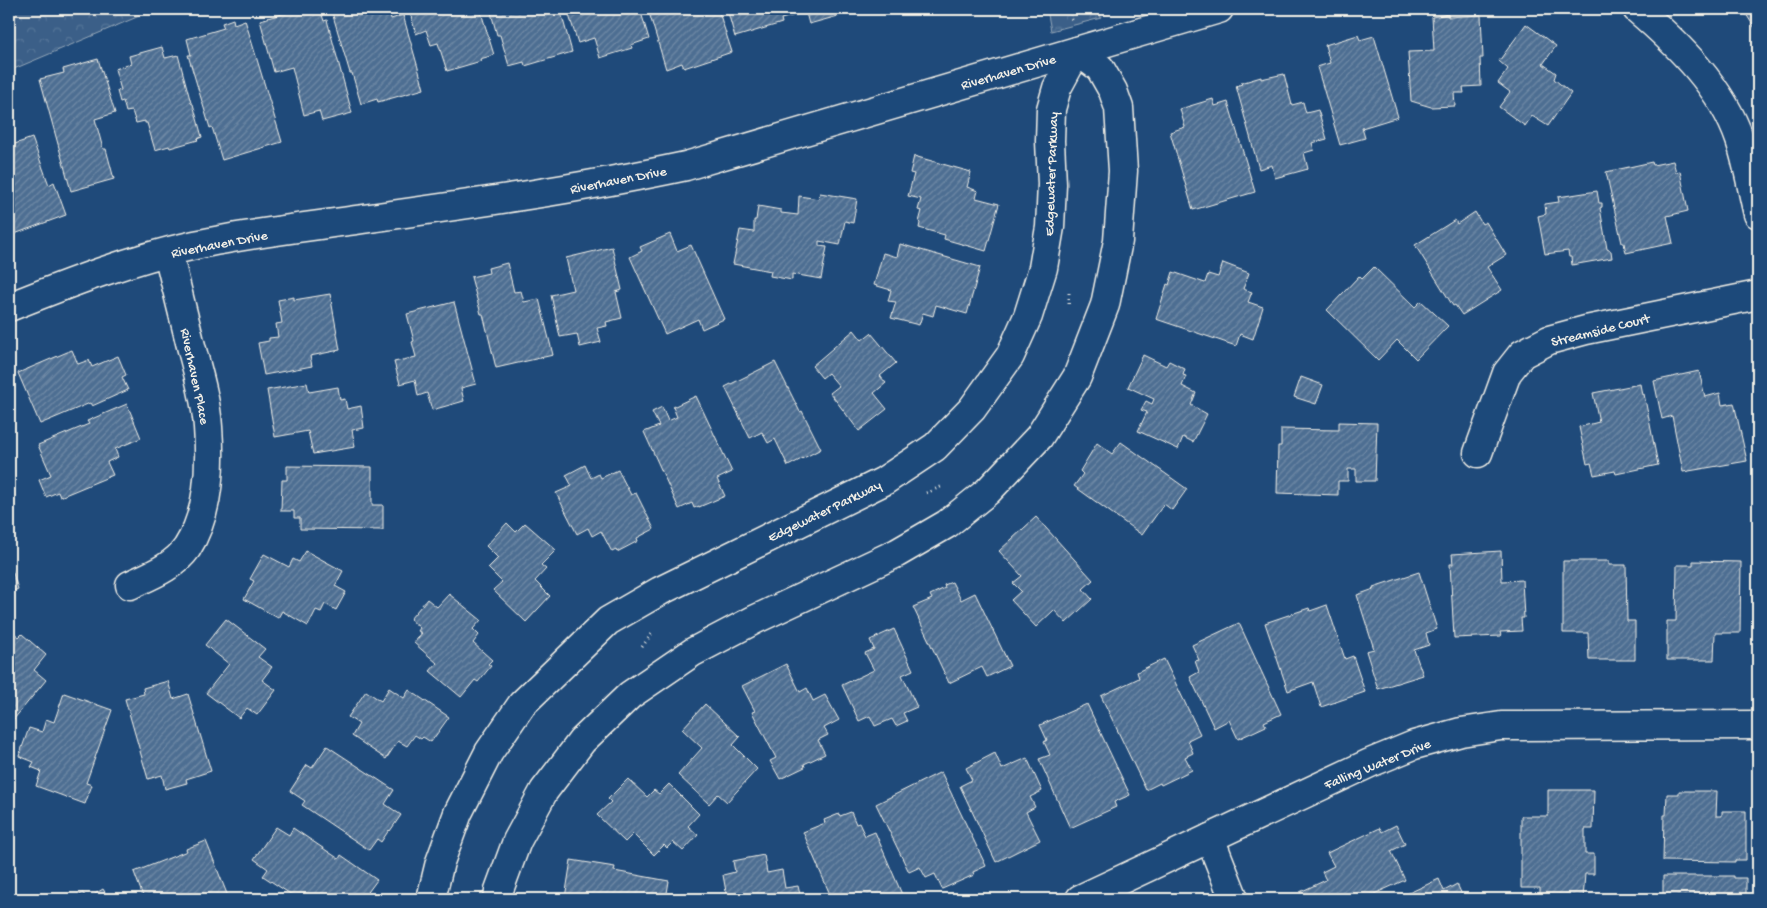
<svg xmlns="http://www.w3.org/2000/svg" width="1767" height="908" font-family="'Gochi Hand',sans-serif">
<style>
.forest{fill:url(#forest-crowns);stroke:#97a8b8}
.building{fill:url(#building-hatch);stroke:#f4f1e8}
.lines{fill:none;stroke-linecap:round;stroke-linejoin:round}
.street-casing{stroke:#f4f1e8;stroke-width:31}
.path{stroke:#f4f1e8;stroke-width:3;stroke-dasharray:1 4;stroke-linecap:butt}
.street{stroke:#1f4a7a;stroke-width:28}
.labels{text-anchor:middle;stroke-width:4;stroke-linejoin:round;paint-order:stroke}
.street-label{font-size:14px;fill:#f4f1e8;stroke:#1f4a7a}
</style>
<defs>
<pattern id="forest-crowns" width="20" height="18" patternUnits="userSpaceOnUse" patternTransform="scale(1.25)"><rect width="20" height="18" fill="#3a5f88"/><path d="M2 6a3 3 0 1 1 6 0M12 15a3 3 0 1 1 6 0" fill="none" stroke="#577699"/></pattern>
<pattern id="building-hatch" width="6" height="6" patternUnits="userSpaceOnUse" patternTransform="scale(1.25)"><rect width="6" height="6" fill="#4d6e92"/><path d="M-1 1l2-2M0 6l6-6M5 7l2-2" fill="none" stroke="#708aa6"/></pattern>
</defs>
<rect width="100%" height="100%" fill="#1f4a7a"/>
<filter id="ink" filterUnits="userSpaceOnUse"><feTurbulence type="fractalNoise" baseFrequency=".02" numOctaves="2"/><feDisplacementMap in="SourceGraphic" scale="10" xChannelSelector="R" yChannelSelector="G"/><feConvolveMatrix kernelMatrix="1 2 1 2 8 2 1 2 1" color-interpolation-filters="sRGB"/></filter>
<g filter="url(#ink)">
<g class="forest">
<path d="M21,9H156L9,71V13Z"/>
<path d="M1047,9H1099L1101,18L1051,31Z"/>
</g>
<g class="building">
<path d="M301,9H320L324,21L327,20L352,113L322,121L319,111L304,115L292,67L274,72L260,20Z"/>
<path d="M331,9H389L391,19L403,15L424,89L378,102L377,99L361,104L352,73H350Z"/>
<path d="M409,9H480L494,55L480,59L481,61L447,71L438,43L431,45L426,30L416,34Z"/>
<path d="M490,9H560L572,52L525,66L524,62L509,66L500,35H497Z"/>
<path d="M567,9H640L649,39L631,45L632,48L600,58L594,38L578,43Z"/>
<path d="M648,9H718L732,52L684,68L682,63L666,69Z"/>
<path d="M727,9H797L799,14L781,19L782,23L735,37Z"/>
<path d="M805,9H860V10L809,24Z"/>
<path d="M1754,9H1758V33L1746,14Z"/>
<path d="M1448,14V17L1481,15L1483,58H1480L1481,86L1463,87L1464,93H1454L1455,106L1431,107L1411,101L1408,52L1434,51L1432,17Z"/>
<path d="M233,19L234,24L245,20L282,142L222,160L212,127L210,128L188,55H191L187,39L224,28L222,23Z"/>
<path d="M1526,24L1556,46L1543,64L1556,73L1554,79L1571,93L1548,126L1532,116L1525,126L1499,107L1510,92L1498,83L1508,69L1499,61Z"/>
<path d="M1358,35L1360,40L1374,36L1398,117L1362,128L1365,138L1340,145L1317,67L1330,63L1325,45Z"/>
<path d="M162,47L165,58L178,55L191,103L193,104L202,137L197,139L198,140L170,148L169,146L155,150L147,123H145V121L136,123L132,111L126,112L123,101L120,102L117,91L121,90L115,69L131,64L129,56Z"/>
<path d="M98,59L115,113L95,119L103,149H106L114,179L71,191L40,79L64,73L63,69Z"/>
<path d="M1284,74L1292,105L1303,102L1306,113L1318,110L1327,139L1312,143L1314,150L1304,153L1308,169L1275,178L1272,165L1259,169L1236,86L1242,84L1241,83L1261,77V79Z"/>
<path d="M1213,99L1215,106L1228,102L1255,192L1193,210L1170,132L1185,127L1180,109Z"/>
<path d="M32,138L49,185L54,182L66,215L9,236V146Z"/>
<path d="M914,156L971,172L967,187L978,191L976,198L999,204L986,251L944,239L945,235L919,228L920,223L919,222L922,211L918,210L921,199L908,196L914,174L910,173Z"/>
<path d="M1673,161L1676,172L1680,171L1688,211L1667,216L1673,243L1626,253L1624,243H1622L1606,172L1652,162L1653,165Z"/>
<path d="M1597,191L1599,203H1602V207L1600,208L1607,249L1611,251L1612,258L1572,265L1571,257H1569L1568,251L1545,254L1538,216L1546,214L1545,204L1559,202L1558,197Z"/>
<path d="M820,193L857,199L853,223L845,221L840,245L819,241V246L827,247L821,279L792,274V280L770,276L771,271L733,264L740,230L754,232V220H756L758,206L781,210V213L798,215L799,196L819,199Z"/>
<path d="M1475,212L1482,224L1486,222L1506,255L1487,267L1502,290L1462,315L1455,305L1453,306L1415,245L1455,220L1457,224Z"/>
<path d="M670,234L677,251L691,245L724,319L702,329L698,319L665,334L630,257L642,251L640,247Z"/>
<path d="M900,244L980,267L967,314L936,305L933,316L923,313L919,325L891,318L896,302L888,301L891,290L874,285L883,253L897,257Z"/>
<path d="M612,247L622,290L616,292L622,318L606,322L607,326L597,328L601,342L580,347L577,334L560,337L551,295L573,290L566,258Z"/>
<path d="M507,263L514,292L521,291L524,302L539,299L553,355L496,368L483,314H481L471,277L489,273L488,268Z"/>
<path d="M1223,263L1249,273L1243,289L1252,292L1248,302L1263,307L1253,339L1240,334L1236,346L1156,319L1167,284L1169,285L1173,272L1205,283L1208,274L1218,277Z"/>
<path d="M1374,267L1415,307L1421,301L1448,326L1416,359L1397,340L1378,360L1327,310L1359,276L1362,279Z"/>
<path d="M330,294L340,350L310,356L312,366L264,375L258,343L269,341V338L278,337L276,324L282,323L278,300L294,297V300Z"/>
<path d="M454,302L476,384L461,388L464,401L432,410L427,393L418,396L415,380L400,384L394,362L416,357L412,342L414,341L407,314Z"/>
<path d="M854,330L862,340L871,333L896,363L880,376L886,383L874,393L887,409L859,431L830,393L839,386L828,373L822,378L812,366Z"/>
<path d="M72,350L78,364L89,360L92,367L118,356L126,375L122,377L128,390L92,406L90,403L40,424L18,373Z"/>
<path d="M1143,355L1166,366L1169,361L1185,369L1183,375L1186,376L1182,386L1196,393L1191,405L1207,414L1193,442L1183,437L1178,449L1138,431L1147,412L1141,410L1146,401L1152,404L1154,399L1128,387Z"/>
<path d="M775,362L800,412L802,411L821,449L788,466L775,439L768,443L762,432L750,438L725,387Z"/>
<path d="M1699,371L1705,397L1720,393L1722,405L1734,403L1747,461L1683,472L1672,416L1662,419L1654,381Z"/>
<path d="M1301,377L1323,385L1316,404L1294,397Z"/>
<path d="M307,383L309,392L338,387L340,400L345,399L347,409L361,406L364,428L352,430L355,447L313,454L308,431L275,437L267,390Z"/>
<path d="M1640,384L1642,395L1644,394L1658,465L1616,474L1615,471L1594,475L1591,463L1587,464L1579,427L1599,422L1593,393Z"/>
<path d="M696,396L732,472L717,479L725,496L699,507V506L694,508L692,503L679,509L644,432L659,426L652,412L662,407L668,421L677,417L673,407Z"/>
<path d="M127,404L141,438L115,449L118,457L107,462L113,475L60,497L58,492L46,497L39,480L51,475L38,445L89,424L87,421Z"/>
<path d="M1339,422L1377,423L1375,481H1356V469H1348V481H1338V495L1277,493L1278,446H1281V429L1339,430Z"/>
<path d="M1121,442L1187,489L1172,510L1164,504L1142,535L1074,486L1083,474L1080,471L1097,443L1112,454Z"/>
<path d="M585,465L591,478L599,474L601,478L618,470L631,495L636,493L654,529L637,538L638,541L617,552L616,550L612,552L601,531L592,536L588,528L577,534L556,493L572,486L566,475Z"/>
<path d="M287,466L372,467V505H383V530L300,529V518H294V511H281L282,480H287Z"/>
<path d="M1036,517L1093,580L1083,589L1092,599L1066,623L1054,610L1036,627L1011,600L1021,591L1013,583L1022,576L999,551Z"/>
<path d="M507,523L516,532L525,523L556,550L541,565L546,569L535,581L550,596L526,622L493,590L502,582L488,568L498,558L486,546Z"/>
<path d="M306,551L343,571L335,586L346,592L336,610L325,604L321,612L316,610L308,626L282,611L278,618L244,599L254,581L250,579L264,554L289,567L293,559L299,562Z"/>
<path d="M1501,551L1502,581L1522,580L1524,618H1521L1522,631L1500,632L1501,636L1454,638L1450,564H1453L1452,554Z"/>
<path d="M9,561L18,589L9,593Z"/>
<path d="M1563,561H1609V565H1626L1627,621H1635V660H1589L1588,633H1563Z"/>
<path d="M1693,561L1741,562L1740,633H1715L1714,660H1667V621H1676L1677,565H1693Z"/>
<path d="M1419,572L1437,629L1426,633L1429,645L1414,650L1423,675L1378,689L1366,651L1374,649L1357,595L1374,589L1373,587Z"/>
<path d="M952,582L961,600L975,593L1010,666L987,677L982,667L949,683L913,607L932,599L930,595L945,588L944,585Z"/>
<path d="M449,594L481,620L473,629L479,635L473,643L492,660L488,664L491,666L478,682L475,680L461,697L430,671L437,663L414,643L422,633L418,631L420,628L410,619L427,599L437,607Z"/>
<path d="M1327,605L1345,659L1353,656L1365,692L1321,707L1313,682L1288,691L1265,623L1309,608L1310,611Z"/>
<path d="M226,619L265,649L258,657L272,667L262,680L276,690L257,715L247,708L239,718L206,693L229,664L205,645Z"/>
<path d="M1239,623L1281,714L1264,722L1266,726L1238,739L1229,720L1214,728L1190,677L1199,672L1195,661L1199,660L1192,645Z"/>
<path d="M9,629L19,637L22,634L46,655L34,670L46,680L9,725Z"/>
<path d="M894,629L913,670L902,675L917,707L903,713L907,721L896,726L892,719L875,726L870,716L859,721L842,685L874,670L865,653L874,649L870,640Z"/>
<path d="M1164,659L1200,734L1188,740L1193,753L1185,757L1192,770L1161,785L1160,783L1146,790L1101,696L1139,678L1137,672Z"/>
<path d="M786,664L800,692L807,688L813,701L825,695L839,720L824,728L828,735L818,740L825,754L804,764L805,767L780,779L770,761L776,758L752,712L755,711L742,686Z"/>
<path d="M168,681L173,699L188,694L211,771L186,779L187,783L165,789L162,775L148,779L125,699L144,694L143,688Z"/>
<path d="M389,688L404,698L409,690L449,717L431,742L423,737L421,739L415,735L407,746L398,741L386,759L352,736L359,724L348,717L366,691L381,701Z"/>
<path d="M64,693L112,710L86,783L92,785L85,804L36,786L41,771L31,767L34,762L19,756L29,728L42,732L46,719L54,722Z"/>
<path d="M705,704L740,737L733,745L757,769L727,802L718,794L709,804L678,775L702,748L682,729Z"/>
<path d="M1087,704L1130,795L1114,802L1116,807L1070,828L1039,759L1050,755L1044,742L1047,740L1040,725Z"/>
<path d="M327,746L394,790L385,804L401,815L390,831L389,830L381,842L377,839L369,850L302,805L305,801L290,791L307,765L312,768Z"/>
<path d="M995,753L1002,769L1027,758L1042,791L1030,797L1035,807L1026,812L1040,840L996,862L960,786L972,780L966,768Z"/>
<path d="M941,772L986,866L973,872L974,875L942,889L935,874L926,878L920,867L909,872L876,804Z"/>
<path d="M628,779L647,797L654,790L659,794L669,784L699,814L688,826L698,835L683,851L673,842L667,848L664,845L654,855L633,834L625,842L597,815L611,802L608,799Z"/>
<path d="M1548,790H1594L1593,829H1585V854H1594V874H1585L1583,899H1540V888H1521V816H1548Z"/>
<path d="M1679,791H1717L1716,816H1722V811H1746V860H1735V862L1663,861L1664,815H1666L1667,794H1679Z"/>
<path d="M851,812L856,824L859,823L865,836L875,832L904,899H832L803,832L825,823L824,820L839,814L840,816Z"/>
<path d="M1396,825L1405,844L1391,851L1405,880L1363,899H1304L1300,892L1326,880L1322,872L1334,866L1327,853L1380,828L1382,832Z"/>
<path d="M276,827L289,835L293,828L339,859L341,855L377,880L363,899H337L332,896L330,899H324L319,895L316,899H298L263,876L268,869L254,859Z"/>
<path d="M206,841L229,899H144L134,872L187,851L186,849Z"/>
<path d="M764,855L767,873L782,870L785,888L798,886L801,899H732V896L727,897L723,875L735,872L733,861Z"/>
<path d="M571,860L615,867L614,871L669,881L666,899H574L565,898Z"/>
<path d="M1663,876H1734V878H1746V899H1663Z"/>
<path d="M1439,879L1444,891L1457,884L1464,899H1396Z"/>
<path d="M103,889L109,899H72L83,893L87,899Z"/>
</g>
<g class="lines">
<g class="street-casing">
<g id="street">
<path d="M1637,9C1679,45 1722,87 1740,140C1748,164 1752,190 1758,214"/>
<path d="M9,307C69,283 131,259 195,245C250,233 307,227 363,219C471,204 579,189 686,166L1219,9"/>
<path d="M1478,453L1507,373L1522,354L1549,340L1586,330L1758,295"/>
<path d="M130,585C149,576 174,567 187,548C209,514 211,466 208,427C206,397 196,367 189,338C182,309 175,281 168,253"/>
<path d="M1210,838L1234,899"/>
<path d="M431,899L440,862L458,813L489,752L522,704L608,621L660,591L884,481L935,447L972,409L1010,356L1028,316L1043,268L1050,227L1052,184L1050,141L1051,109L1057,88L1077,51L1100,68L1113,91L1119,108L1123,171L1118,241L1105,305L1077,377L1039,437L988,491L947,524L897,553L754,620L693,652L630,695L582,741L544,791L517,841L499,890L498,899"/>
<path d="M1080,899L1370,763L1414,745L1461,732L1501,726L1758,725"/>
</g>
</g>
<g class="path">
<path d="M1070,9L1072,20"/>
<path d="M1069,293V307"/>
<path d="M926,493L943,486"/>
<path d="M642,647L653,632"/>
</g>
<use href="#street" class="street"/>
</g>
</g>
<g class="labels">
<g class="street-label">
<text transform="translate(1008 71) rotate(-16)" y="5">Riverhaven Drive</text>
<text transform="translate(1050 174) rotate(-88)" y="5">Edgewater Parkway</text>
<text transform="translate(618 179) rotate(-11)" y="5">Riverhaven Drive</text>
<text transform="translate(219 243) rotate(-11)" y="5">Riverhaven Drive</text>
<text transform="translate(1600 329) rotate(-14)" y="5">Streamside Court</text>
<text transform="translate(196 376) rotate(78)" y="5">Riverhaven Place</text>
<text transform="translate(824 510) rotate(-26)" y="5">Edgewater Parkway</text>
<text transform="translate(1377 763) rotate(-22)" y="5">Falling Water Drive</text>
</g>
</g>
<rect width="1767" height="908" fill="none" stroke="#1f4a7a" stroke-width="30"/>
<rect x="15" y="15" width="1737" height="878" fill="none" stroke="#f4f1e8" stroke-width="2" filter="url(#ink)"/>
</svg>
